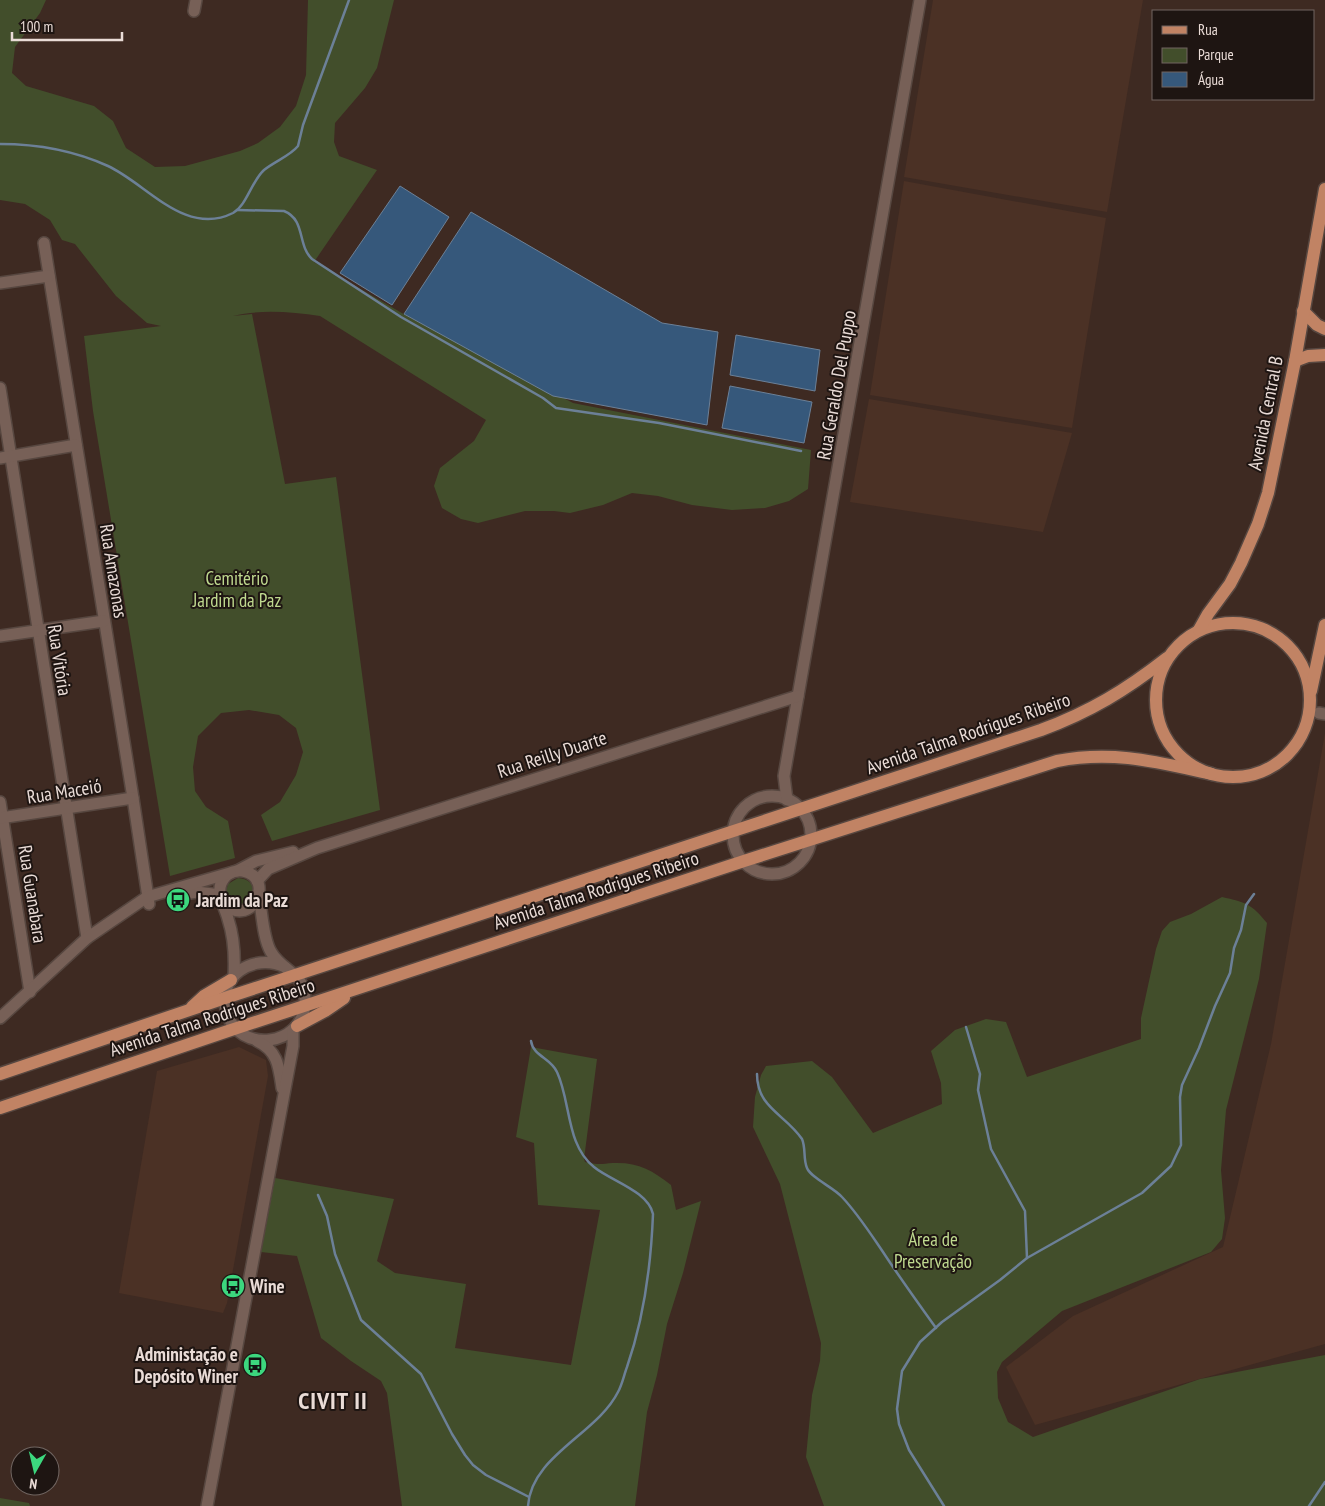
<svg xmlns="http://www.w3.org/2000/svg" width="1325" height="1506" font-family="'PT Sans Narrow',sans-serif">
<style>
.built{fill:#4b3125}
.green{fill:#424e2b}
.water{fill:#36587b;stroke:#6c8097}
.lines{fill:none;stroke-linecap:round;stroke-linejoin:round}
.stream{stroke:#6c8097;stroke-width:2.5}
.minor-casing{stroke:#574740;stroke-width:14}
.major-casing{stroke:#574740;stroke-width:15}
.minor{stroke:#776057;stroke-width:11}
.major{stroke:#c18364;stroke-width:12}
.labels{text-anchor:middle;stroke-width:4;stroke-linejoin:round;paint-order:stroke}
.street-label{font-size:19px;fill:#eadcd7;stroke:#1e1512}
.park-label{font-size:19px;fill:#bfd98f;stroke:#1e1512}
.poi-label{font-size:19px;font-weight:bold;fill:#eadcd7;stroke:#1e1512;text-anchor:start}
.district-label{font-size:24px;font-weight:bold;letter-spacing:1px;fill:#eadcd7;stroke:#1e1512}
</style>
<rect width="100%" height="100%" fill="#3e2a22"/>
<g class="built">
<path d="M933,0H1143L1107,212L904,177Z"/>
<path d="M904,181L1106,218L1072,428L870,395Z"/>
<path d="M869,399L1072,433L1043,532L850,502Z"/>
<path d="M1325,733V1344L1035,1425L1006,1367L1073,1316L1223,1247L1271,1044Z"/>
<path d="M239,1047L266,1060L268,1076L227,1303L223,1313L119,1293L157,1071Z"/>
</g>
<g class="green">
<path d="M0,0H46L40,13L15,47L12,73L26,86L94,106L113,121L126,148L155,167L185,166L240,151L258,143L280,127L296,106L306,75L308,0H394L377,68L365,88L335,123L334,142L339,156L377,170L314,262L407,316L573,403L811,450L808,489L789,501L765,508L732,510L692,505L658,496L632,493L603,505L570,513L554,511H525L478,523L461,519L442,508L434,486L440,468L474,441L486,420L320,316C291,312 262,309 233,316L252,314L285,484L336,477L380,810L272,841L261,815L280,802L296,775L303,752L296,728L279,715L249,710L221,713L198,736L193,767L195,791L206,807L228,821L235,858L170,876L93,411L84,336L161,326L147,323L116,296L75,244L62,240L50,220L25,204L0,200Z"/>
<path d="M238,878C248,879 253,883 255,892L247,907L230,905L225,895L228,884Z"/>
<path d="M1222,897C1245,902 1252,904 1267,923L1259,979L1226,1110L1221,1170L1225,1218L1222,1239L1211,1252L1062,1311L1002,1362L997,1372L998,1398L1008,1422L1033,1437L1200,1379L1325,1355V1506H824L806,1457L812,1395L820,1361L821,1343L780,1184L753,1127L755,1097L761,1075L766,1066L812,1061L832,1077L873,1133L942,1104L941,1083L931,1051L955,1030L986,1019L1006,1022L1027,1077L1141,1039V1018L1156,949L1162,931L1170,922L1191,914Z"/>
<path d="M531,1047L597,1059L584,1159L585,1162C598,1165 601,1164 613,1163C638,1162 652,1170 671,1185L676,1210L701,1201L683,1273L667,1324L657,1375L647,1412L635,1506H402L387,1393L381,1381L351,1361L321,1338L297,1256L261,1252L275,1178L394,1199L377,1261L395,1273L466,1284L455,1348L571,1365L600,1210L538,1205L534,1143L516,1137Z"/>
<path d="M0,1498L29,1503L30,1506H0Z"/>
</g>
<g class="water">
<path d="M400,186L449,217L392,305L340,273Z"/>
<path d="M471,212L662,323L718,332L707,425L553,396L404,314Z"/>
<path d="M736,335L820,350L815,391L730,375Z"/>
<path d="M730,386L812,402L804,443L722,428Z"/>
</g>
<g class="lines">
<g class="stream">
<path d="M0,144C36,144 75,151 108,166C147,184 185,237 233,213C247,205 251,182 264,170C275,161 290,156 298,146L303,125L349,0"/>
<path d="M237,210L284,211C306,220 297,245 312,259L401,317L543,398L556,408L659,423L801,451"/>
<path d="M966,1027L980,1074L978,1090L991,1149L1025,1211L1027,1258"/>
<path d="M757,1074C757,1108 785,1114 802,1139C806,1148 803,1159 807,1168C811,1178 833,1187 842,1197C858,1214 870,1233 883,1252C900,1278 918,1303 936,1328"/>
<path d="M318,1195L327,1216L335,1254L361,1320L421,1374L452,1434L465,1455L473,1465L486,1475L529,1497"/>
<path d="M528,1506C531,1456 597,1434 618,1392C622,1385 624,1375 627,1367C644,1318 651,1265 653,1214C648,1191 611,1181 594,1167C566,1145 571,1102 557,1072C551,1058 533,1056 531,1041"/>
<path d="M944,1506L909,1450L899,1424L897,1409L902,1371L920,1342L942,1322L1000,1280L1027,1258L1142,1193L1171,1166L1181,1145L1180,1097L1182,1085L1199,1048L1215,1006L1230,973L1234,948L1241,930L1246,905L1254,894"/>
<path d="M1309,1506L1325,1482"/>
</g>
<g class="minor-casing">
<g id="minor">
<path d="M194,11L196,0"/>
<path d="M44,243L133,798L149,904"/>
<path d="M0,283L49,276"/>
<path d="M0,388L87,938"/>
<path d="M0,458L76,445"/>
<path d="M0,636L104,621"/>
<path d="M1319,713L1325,714"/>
<circle cx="772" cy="835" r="39"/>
<path d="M787,800L784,776L920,0"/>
<path d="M0,802L30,992"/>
<path d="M0,818L133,798"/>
<path d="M237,871L256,861L293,852"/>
<path d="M257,881L268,869L317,848L798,696"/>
<path d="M177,895L197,892L220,895"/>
<path d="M259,896C262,912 263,939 271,952C283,973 307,972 305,1004C302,1047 239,1054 227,1013C215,977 253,952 285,967"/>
<path d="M221,900C249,934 278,878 243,871C237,870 231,872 226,876C221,881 219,887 220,894C221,902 226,911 228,919C234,937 235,957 234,976"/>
<path d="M0,1018L87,938L147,897L230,873"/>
<path d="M257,1041C278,1051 279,1067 282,1088"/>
<path d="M207,1506L293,1046V1030"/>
</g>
</g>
<g class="major-casing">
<g id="major">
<path d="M1303,311L1317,325L1325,329"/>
<path d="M1295,361L1308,356L1325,355"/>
<circle cx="1233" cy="700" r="77"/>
<path d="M1199,630L1208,614L1230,584L1241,563L1258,524L1268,493L1295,361L1325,189"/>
<path d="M1311,691L1325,625"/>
<path d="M192,1007L204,996L231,980"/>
<path d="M297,1026L325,1011L344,998"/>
<path d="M0,1074L225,998L1041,730C1090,712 1126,690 1167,658"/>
<path d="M0,1108L225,1032L744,861L1057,761C1113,750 1157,762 1212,774"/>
</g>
</g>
<use href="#minor" class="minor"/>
<use href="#major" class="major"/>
</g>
<defs>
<g id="bus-disc" transform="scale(1.25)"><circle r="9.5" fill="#3cd77e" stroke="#1e1512"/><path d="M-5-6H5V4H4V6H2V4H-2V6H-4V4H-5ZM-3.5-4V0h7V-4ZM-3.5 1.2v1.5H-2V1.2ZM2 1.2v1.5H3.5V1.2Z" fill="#111"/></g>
</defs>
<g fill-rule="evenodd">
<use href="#bus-disc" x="178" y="900"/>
<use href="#bus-disc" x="233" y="1286"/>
<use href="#bus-disc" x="255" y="1365"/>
</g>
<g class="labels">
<g class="street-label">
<text transform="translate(836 385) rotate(-80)" y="7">Rua Geraldo Del Puppo</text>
<text transform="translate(1265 413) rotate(-79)" y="7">Avenida Central B</text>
<text transform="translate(114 571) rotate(81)" y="7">Rua Amazonas</text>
<text transform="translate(60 660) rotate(81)" y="7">Rua Vitória</text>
<text transform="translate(968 733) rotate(-19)" y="7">Avenida Talma Rodrigues Ribeiro</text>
<text transform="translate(552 754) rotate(-18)" y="7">Rua Reilly Duarte</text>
<text transform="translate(64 791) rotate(-9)" y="7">Rua Maceió</text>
<text transform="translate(596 890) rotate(-18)" y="7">Avenida Talma Rodrigues Ribeiro</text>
<text transform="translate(33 894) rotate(81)" y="7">Rua Guanabara</text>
<text transform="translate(212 1017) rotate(-18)" y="7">Avenida Talma Rodrigues Ribeiro</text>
</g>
<g class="park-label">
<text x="237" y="585">Cemitério<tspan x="237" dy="22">Jardim da Paz</tspan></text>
<text x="933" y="1246">Área de<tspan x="933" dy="22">Preservação</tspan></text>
</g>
<g class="poi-label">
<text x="196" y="907">Jardim da Paz</text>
<text x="250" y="1293">Wine</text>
<text x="238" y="1361" text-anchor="end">Administação e<tspan x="238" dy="22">Depósito Winer</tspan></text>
</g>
<g class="district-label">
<text x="333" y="1409">CIVIT II</text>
</g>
</g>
<rect x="1152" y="10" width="162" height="90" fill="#1e1512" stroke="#706561"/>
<rect x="1162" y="26" width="25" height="8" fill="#c18364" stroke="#706561"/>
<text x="1198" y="35" font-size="15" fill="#eadcd7">Rua</text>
<rect x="1162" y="48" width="25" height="15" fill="#424e2b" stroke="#706561"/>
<text x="1198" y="60" font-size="15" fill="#eadcd7">Parque</text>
<rect x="1162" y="72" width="25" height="15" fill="#36587b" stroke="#706561"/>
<text x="1198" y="85" font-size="15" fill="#eadcd7">Água</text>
<g transform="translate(35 1471) rotate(188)"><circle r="24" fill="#1e1512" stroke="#706561"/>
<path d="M0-4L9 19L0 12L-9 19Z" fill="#3cd77e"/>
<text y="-8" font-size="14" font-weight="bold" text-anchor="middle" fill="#eadcd7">N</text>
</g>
<path d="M12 32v8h110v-8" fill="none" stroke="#eadcd7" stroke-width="2.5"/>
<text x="20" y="32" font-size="15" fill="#eadcd7" stroke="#1e1512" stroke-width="4" paint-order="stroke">100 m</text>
</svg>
